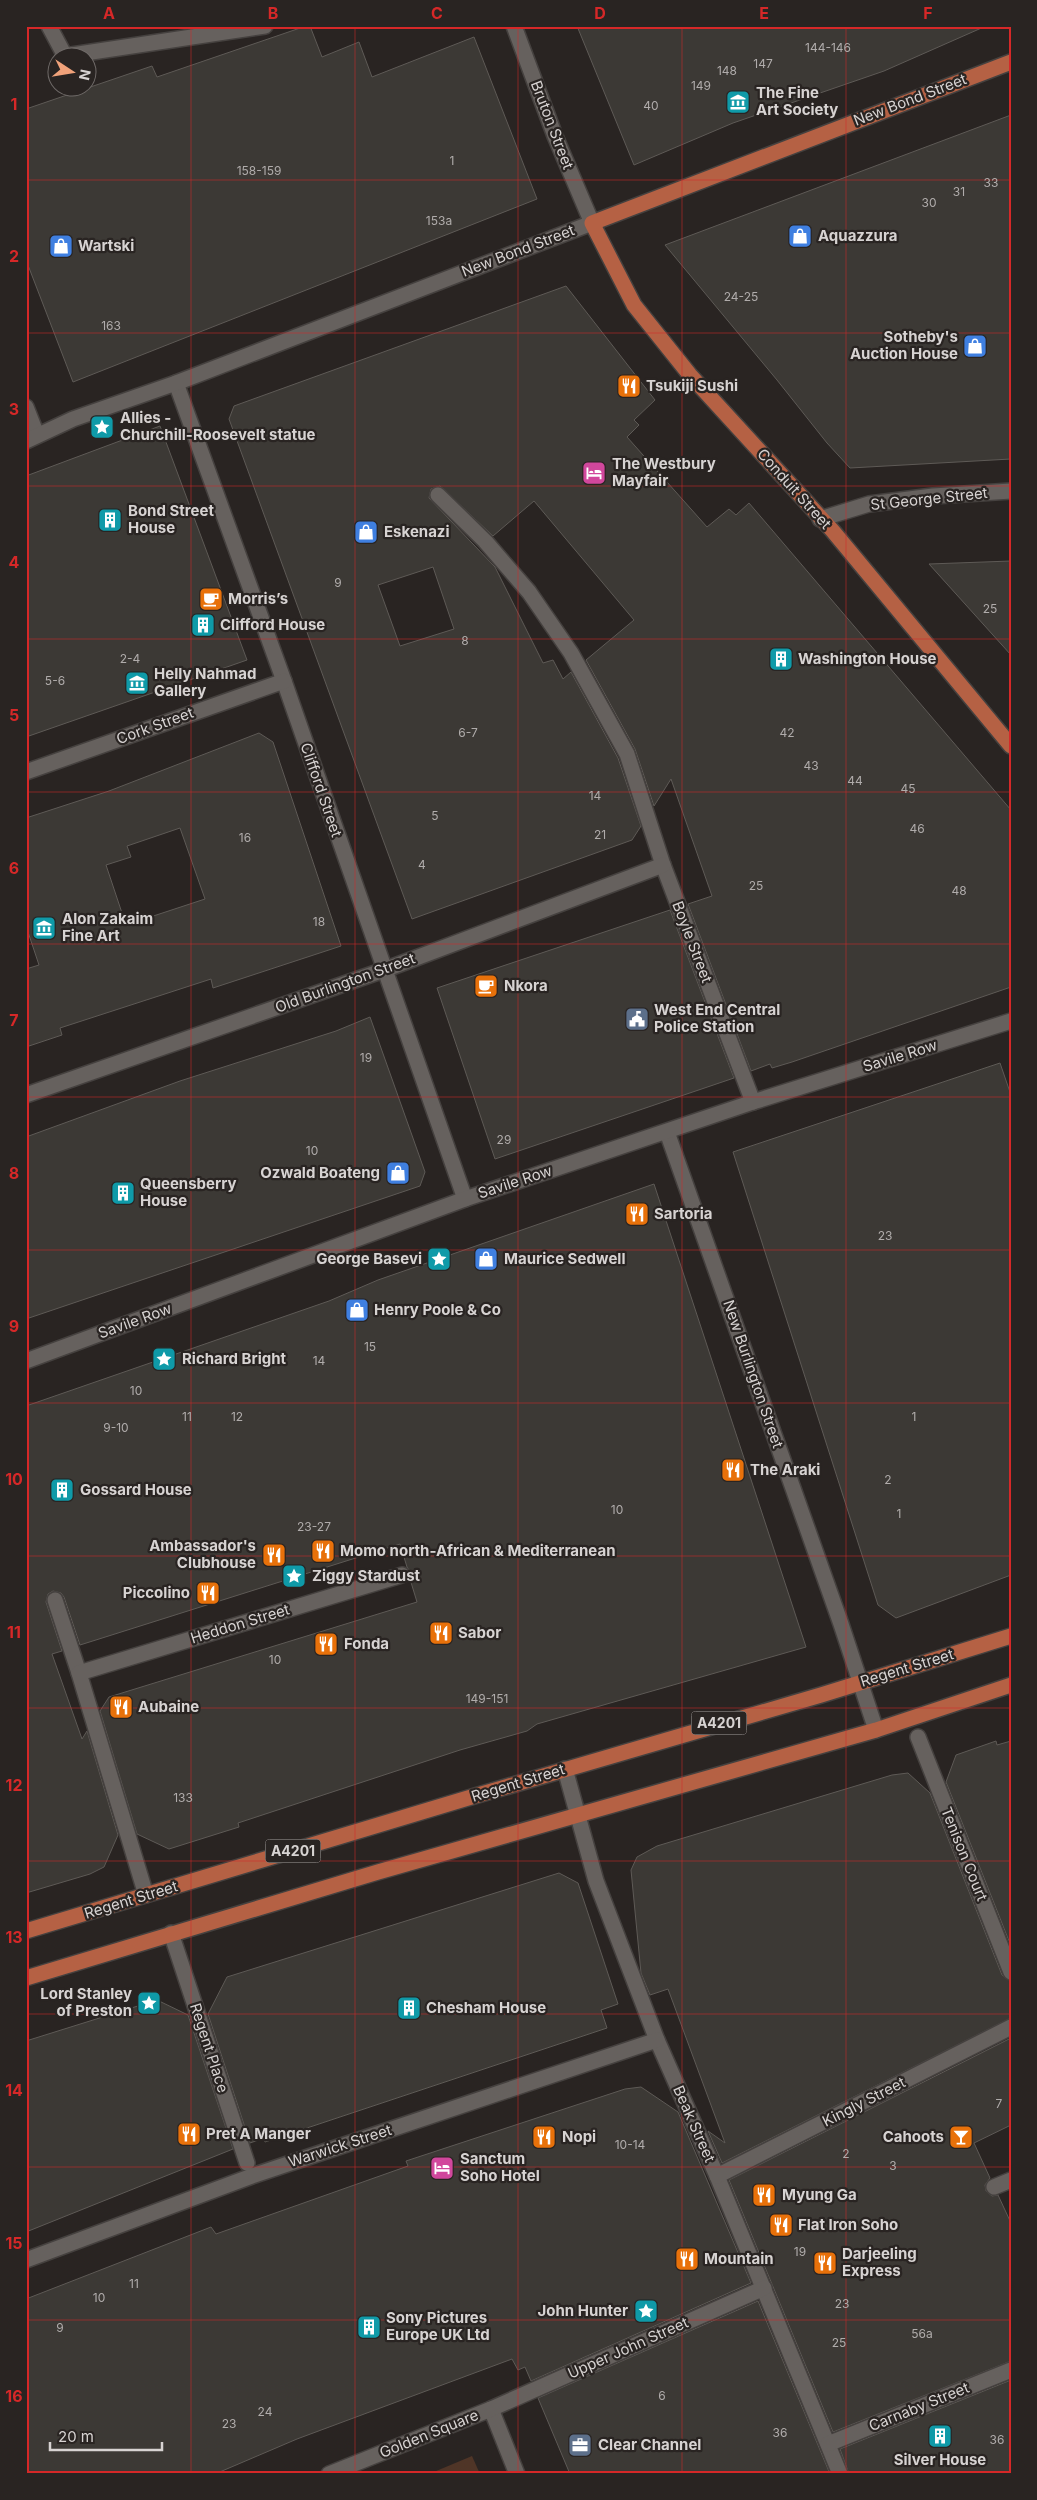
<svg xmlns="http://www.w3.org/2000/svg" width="1037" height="2500" font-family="Inter,sans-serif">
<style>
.green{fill:#4f3527}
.building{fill:#3c3935;stroke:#5e5a56;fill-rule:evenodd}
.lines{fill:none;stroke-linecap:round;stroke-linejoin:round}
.minor-casing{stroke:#45413f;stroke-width:18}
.major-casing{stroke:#45413f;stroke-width:18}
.minor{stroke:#66615e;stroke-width:15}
.major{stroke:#b56144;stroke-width:15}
.grid{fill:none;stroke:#d62828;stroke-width:1;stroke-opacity:0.55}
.labels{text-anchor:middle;stroke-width:4.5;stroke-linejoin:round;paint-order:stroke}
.number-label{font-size:12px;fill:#b0acab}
.shield{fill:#292422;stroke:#a39e9d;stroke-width:1}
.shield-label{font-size:14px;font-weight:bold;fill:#d7d3d2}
.poi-label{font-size:15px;font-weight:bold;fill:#d7d3d2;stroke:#292422;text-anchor:start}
.street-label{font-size:15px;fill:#d7d3d2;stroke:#292422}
.neatline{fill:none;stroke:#d62828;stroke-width:2}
.grid-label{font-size:16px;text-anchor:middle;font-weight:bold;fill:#d62828}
</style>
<rect width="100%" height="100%" fill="#292422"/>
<path class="green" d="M472,2456L480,2474H429Z"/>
<g class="building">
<path d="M306,26H310L322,57L359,42L372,77L474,37L537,199L73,382L26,260V109L152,66L157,77Z"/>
<path d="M577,26H986L884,71L733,123L634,165Z"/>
<path d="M1011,115V459L850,468L827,443L777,380L665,245Z"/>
<path d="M566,286L655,400L634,420L639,425L627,437L707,527L729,509L736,515L749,503L1011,810V987L792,1062L772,1068L770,1064L751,1071L688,904L712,896L671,779L654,806L635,749L586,660L634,620L534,501L493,536L440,486L431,489L429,498L495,567L543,663L553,660L563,679L571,672L618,758L641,826L632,840L412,919L229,419L234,406ZM433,567L454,629L400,646L378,585Z"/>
<path d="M160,426L247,660L26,737V476Z"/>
<path d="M1011,561V655L929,564Z"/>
<path d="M259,733L273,742L341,946L213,988L211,979L60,1028L62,1035L26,1047V969L39,965L26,926V818L109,791ZM180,828L205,899L126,925L106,865L131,857L127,846Z"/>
<path d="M670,910L734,1078L495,1159L437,988Z"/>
<path d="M370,1017L425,1172L420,1186L26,1319V1137L180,1081L336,1031Z"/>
<path d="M1000,1063L1011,1095V1575L896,1618L878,1605L733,1152Z"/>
<path d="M654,1184L806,1647L537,1724L527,1731L460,1750L238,1823L239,1827L169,1849L137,1834L100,1711L109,1697L417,1602L410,1579L411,1573L407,1567L400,1544L80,1645L64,1597L61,1593L53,1591L48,1594L46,1602L62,1651L52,1654L82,1739L87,1731L118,1835L104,1867L90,1874L26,1893V1406L329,1301L378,1280Z"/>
<path d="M996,1741L997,1745L1011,1741V1946L946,1782L956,1755Z"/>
<path d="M908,1773L930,1793L1002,1975L1011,1981V2018L722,2163L708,2131L725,2143L668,1989L650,1995L641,1973L631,1870L637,1857L657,1846L892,1775Z"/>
<path d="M559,1873L578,1883L618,2004L601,2010L607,2028L265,2142L264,2138L250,2143L208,2014L227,1977Z"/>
<path d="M157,2000L188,2015L233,2149L26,2232V2041Z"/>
<path d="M1011,2038V2125L974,2143L990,2178L985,2185L986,2191L992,2196L998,2195L1011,2223V2361L833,2432L729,2180Z"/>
<path d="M641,2087L678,2112L751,2283L531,2381L525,2367L518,2370L512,2359L297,2439L215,2474H26V2299L211,2227L216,2234L408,2166L406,2161L625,2089Z"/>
<path d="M758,2301L830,2474H570L538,2398Z"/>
<path d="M1011,2380V2474H849L840,2449Z"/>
</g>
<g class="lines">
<g class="minor-casing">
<g id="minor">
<path d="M49,26L65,56L265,26"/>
<path d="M176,383L284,681L465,1199"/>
<path d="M26,407L37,435"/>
<path d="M26,441L73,419L176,383L592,223L555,136L514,26"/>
<path d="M438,495L485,541L529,592L571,653L627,754L663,865L753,1102"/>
<path d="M820,519L869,504L933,496L1011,491"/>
<path d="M26,772L284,681"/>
<path d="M26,1095L384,970L663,865"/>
<path d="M667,1132L841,1624L876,1730"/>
<path d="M26,1361L465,1199L753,1102L1011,1021"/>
<path d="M55,1600L79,1673"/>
<path d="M918,1737L1011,1972"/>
<path d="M565,1769L596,1881L657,2040L717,2176L840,2474"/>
<path d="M146,1895L79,1673L402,1575"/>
<path d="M171,1933L247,2163"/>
<path d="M717,2176L1011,2027"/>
<path d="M994,2187L1011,2180"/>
<path d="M26,2260L252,2176L657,2040"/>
<path d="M491,2409L517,2474"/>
<path d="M828,2444L1011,2370"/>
<path d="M329,2474L491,2409L764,2288"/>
</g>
</g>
<g class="major-casing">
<g id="major">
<path d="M1011,62L592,223L634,305L690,375L832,530L1011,746"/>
<path d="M26,1931L478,1795L821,1695L1011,1636"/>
<path d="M26,1978L378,1872L876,1730L1011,1685"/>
</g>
</g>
<use href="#minor" class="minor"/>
<use href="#major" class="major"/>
</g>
<path class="grid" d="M191,26V2474M355,26V2474M518,26V2474M682,26V2474M846,26V2474M26,180H1011M26,333H1011M26,486H1011M26,639H1011M26,792H1011M26,944H1011M26,1097H1011M26,1250H1011M26,1403H1011M26,1556H1011M26,1708H1011M26,1861H1011M26,2014H1011M26,2167H1011M26,2320H1011"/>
<defs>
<g id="museum-square" transform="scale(1.25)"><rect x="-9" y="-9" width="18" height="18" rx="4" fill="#0f9aa8" stroke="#292422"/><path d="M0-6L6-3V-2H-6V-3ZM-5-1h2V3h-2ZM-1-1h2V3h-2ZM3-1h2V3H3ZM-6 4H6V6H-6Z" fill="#fff"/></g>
<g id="shop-square" transform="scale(1.25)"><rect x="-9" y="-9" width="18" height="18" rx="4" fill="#3f7fe0" stroke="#292422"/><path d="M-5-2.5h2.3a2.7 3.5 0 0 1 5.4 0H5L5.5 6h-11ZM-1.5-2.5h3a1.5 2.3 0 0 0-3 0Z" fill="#fff"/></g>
<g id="restaurant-square" transform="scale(1.25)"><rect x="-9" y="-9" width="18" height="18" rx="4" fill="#e8710a" stroke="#292422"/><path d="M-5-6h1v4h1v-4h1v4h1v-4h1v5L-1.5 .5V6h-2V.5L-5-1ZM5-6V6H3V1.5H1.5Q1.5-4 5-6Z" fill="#fff"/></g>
<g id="sight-square" transform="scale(1.25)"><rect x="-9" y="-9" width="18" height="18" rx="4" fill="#0f9aa8" stroke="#292422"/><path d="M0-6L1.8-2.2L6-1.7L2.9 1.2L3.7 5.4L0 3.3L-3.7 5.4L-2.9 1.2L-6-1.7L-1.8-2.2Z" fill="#fff"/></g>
<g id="hotel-square" transform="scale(1.25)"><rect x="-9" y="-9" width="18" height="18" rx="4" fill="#d1479c" stroke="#292422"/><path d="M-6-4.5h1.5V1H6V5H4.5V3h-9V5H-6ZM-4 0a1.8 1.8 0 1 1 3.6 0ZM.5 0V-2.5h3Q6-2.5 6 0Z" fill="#fff"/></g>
<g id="building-square" transform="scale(1.25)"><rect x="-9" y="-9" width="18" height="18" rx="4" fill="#0f9aa8" stroke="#292422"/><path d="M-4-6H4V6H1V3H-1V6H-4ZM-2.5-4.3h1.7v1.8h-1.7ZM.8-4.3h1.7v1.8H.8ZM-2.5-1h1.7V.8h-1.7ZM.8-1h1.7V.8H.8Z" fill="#fff"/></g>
<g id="cafe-square" transform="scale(1.25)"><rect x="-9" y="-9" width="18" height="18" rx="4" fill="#e8710a" stroke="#292422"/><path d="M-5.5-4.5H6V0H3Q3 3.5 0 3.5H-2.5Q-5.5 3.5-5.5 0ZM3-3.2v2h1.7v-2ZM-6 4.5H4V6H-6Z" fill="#fff"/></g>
<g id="civic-square" transform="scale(1.25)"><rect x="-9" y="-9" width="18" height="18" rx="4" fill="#5c6f8a" stroke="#292422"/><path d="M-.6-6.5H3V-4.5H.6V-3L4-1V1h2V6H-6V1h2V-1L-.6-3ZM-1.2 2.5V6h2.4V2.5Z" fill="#fff"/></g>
<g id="bar-square" transform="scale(1.25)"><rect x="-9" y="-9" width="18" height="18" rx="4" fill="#e8710a" stroke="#292422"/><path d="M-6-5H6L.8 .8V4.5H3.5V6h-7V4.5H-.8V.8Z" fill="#fff"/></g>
<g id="office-square" transform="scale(1.25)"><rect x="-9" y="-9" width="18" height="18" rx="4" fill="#5c6f8a" stroke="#292422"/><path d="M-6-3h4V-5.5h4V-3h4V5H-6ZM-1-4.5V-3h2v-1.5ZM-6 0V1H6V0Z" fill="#fff"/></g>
</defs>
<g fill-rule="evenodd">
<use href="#museum-square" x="738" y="102"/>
<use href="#shop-square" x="800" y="236"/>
<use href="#shop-square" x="61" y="246"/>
<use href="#shop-square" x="975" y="346"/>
<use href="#restaurant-square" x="629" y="386"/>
<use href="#sight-square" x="102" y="427"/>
<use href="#hotel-square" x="594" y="473"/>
<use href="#building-square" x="110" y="520"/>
<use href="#shop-square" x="366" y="532"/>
<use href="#cafe-square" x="211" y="599"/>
<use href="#building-square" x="203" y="625"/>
<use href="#building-square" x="781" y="659"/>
<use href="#museum-square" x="137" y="683"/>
<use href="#museum-square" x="44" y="928"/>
<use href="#cafe-square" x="486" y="986"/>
<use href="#civic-square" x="637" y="1019"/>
<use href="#shop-square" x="398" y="1173"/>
<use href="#building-square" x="123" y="1193"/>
<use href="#restaurant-square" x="637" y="1214"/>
<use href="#sight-square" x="439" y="1259"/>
<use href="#shop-square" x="486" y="1259"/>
<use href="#shop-square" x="357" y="1310"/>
<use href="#sight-square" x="164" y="1359"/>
<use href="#restaurant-square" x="733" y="1470"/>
<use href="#building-square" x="62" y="1490"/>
<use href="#restaurant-square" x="323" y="1551"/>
<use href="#restaurant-square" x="274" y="1555"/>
<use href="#sight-square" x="294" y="1576"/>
<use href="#restaurant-square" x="208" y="1593"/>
<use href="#restaurant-square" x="441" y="1633"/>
<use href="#restaurant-square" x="326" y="1644"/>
<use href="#restaurant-square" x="121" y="1707"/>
<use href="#sight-square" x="149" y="2003"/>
<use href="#building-square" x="409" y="2008"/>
<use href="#restaurant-square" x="189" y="2134"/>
<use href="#restaurant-square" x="544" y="2137"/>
<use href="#bar-square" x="961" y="2137"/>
<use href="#hotel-square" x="442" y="2168"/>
<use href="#restaurant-square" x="764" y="2195"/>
<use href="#restaurant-square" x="781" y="2225"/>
<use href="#restaurant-square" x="687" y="2259"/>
<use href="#restaurant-square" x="825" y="2263"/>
<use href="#sight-square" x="646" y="2311"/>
<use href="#building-square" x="369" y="2327"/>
<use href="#building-square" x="940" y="2436"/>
<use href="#office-square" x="580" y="2445"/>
</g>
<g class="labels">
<g class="number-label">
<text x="828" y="52">144-146</text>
<text x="763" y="68">147</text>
<text x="727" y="75">148</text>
<text x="701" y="90">149</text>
<text x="651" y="110">40</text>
<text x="452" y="165">1</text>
<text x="259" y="175">158-159</text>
<text x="991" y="187">33</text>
<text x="959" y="196">31</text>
<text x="929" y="207">30</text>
<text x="439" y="225">153a</text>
<text x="741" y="301">24-25</text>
<text x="111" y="330">163</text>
<text x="338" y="587">9</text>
<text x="990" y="613">25</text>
<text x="465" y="645">8</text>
<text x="130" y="663">2-4</text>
<text x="55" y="685">5-6</text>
<text x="468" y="737">6-7</text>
<text x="787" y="737">42</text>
<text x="811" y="770">43</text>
<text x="855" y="785">44</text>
<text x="908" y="793">45</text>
<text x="595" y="800">14</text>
<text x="435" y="820">5</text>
<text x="917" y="833">46</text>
<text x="600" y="839">21</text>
<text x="245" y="842">16</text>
<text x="422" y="869">4</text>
<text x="756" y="890">25</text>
<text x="959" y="895">48</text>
<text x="319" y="926">18</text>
<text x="366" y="1062">19</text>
<text x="504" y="1144">29</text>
<text x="312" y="1155">10</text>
<text x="885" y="1240">23</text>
<text x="370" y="1351">15</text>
<text x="319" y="1365">14</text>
<text x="136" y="1395">10</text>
<text x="187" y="1421">11</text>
<text x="237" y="1421">12</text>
<text x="914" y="1421">1</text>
<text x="116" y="1432">9-10</text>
<text x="888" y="1484">2</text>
<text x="617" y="1514">10</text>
<text x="899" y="1518">1</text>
<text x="314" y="1531">23-27</text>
<text x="275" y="1664">10</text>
<text x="487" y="1703">149-151</text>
<text x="183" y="1802">133</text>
<text x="999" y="2108">7</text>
<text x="630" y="2149">10-14</text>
<text x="846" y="2158">2</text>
<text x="893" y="2170">3</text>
<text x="800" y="2256">19</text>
<text x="134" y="2288">11</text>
<text x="99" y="2302">10</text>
<text x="842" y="2308">23</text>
<text x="60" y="2332">9</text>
<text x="922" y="2338">56a</text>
<text x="839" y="2347">25</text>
<text x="662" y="2400">6</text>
<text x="265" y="2416">24</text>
<text x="229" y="2428">23</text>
<text x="780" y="2437">36</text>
<text x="997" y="2444">36</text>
</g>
<g class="shield">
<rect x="691.5" y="1711.5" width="55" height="23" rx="4"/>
<rect x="265.5" y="1839.5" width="55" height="23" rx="4"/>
</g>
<g class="shield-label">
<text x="719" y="1728">A4201</text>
<text x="293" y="1856">A4201</text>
</g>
<g class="poi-label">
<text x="756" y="98">The Fine<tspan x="756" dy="17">Art Society</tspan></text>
<text x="818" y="241">Aquazzura</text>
<text x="78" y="251">Wartski</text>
<text x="958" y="342" text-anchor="end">Sotheby's<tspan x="958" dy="17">Auction House</tspan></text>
<text x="646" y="391">Tsukiji Sushi</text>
<text x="120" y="423">Allies -<tspan x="120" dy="17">Churchill-Roosevelt statue</tspan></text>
<text x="612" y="469">The Westbury<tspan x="612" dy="17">Mayfair</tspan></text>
<text x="128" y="516">Bond Street<tspan x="128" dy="17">House</tspan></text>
<text x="384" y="537">Eskenazi</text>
<text x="228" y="604">Morris’s</text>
<text x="220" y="630">Clifford House</text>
<text x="798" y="664">Washington House</text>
<text x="154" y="679">Helly Nahmad<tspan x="154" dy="17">Gallery</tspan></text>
<text x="62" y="924">Alon Zakaim<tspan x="62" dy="17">Fine Art</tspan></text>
<text x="504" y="991">Nkora</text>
<text x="654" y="1015">West End Central<tspan x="654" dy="17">Police Station</tspan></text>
<text x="380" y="1178" text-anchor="end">Ozwald Boateng</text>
<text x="140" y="1189">Queensberry<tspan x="140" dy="17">House</tspan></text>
<text x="654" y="1219">Sartoria</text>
<text x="422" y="1264" text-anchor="end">George Basevi</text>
<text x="504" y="1264">Maurice Sedwell</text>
<text x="374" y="1315">Henry Poole &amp; Co</text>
<text x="182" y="1364">Richard Bright</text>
<text x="750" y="1475">The Araki</text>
<text x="80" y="1495">Gossard House</text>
<text x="256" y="1551" text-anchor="end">Ambassador's<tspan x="256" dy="17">Clubhouse</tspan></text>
<text x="340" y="1556">Momo north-African &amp; Mediterranean</text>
<text x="312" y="1581">Ziggy Stardust</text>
<text x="190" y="1598" text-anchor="end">Piccolino</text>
<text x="458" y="1638">Sabor</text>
<text x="344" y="1649">Fonda</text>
<text x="138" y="1712">Aubaine</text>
<text x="132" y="1999" text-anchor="end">Lord Stanley<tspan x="132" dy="17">of Preston</tspan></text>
<text x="426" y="2013">Chesham House</text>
<text x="206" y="2139">Pret A Manger</text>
<text x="562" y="2142">Nopi</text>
<text x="944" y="2142" text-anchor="end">Cahoots</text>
<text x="460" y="2164">Sanctum<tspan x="460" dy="17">Soho Hotel</tspan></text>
<text x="782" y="2200">Myung Ga</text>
<text x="798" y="2230">Flat Iron Soho</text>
<text x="842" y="2259">Darjeeling<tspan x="842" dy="17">Express</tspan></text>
<text x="704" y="2264">Mountain</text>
<text x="628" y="2316" text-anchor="end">John Hunter</text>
<text x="386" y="2323">Sony Pictures<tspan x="386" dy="17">Europe UK Ltd</tspan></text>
<text x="598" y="2450">Clear Channel</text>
<text x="940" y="2465" text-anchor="middle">Silver House</text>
</g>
<g class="street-label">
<text transform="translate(910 100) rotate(-21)" y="5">New Bond Street</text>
<text transform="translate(552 125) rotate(69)" y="5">Bruton Street</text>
<text transform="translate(518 251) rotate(-21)" y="5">New Bond Street</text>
<text transform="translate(794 489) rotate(48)" y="5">Conduit Street</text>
<text transform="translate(929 499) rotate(-6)" y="5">St George Street</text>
<text transform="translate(155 726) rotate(-20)" y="5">Cork Street</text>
<text transform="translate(321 790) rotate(71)" y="5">Clifford Street</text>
<text transform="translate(692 942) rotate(69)" y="5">Boyle Street</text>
<text transform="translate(345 983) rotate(-20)" y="5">Old Burlington Street</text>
<text transform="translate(900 1056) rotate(-17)" y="5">Savile Row</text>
<text transform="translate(515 1182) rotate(-18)" y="5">Savile Row</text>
<text transform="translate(135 1321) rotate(-20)" y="5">Savile Row</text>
<text transform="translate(753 1374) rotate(71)" y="5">New Burlington Street</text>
<text transform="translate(240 1624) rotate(-17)" y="5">Heddon Street</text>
<text transform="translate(907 1668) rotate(-17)" y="5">Regent Street</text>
<text transform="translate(518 1783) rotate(-17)" y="5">Regent Street</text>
<text transform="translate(964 1854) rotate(68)" y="5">Tenison Court</text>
<text transform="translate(131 1900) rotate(-17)" y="5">Regent Street</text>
<text transform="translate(209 2048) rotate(72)" y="5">Regent Place</text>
<text transform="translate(864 2102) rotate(-27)" y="5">Kingly Street</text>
<text transform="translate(694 2124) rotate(66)" y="5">Beak Street</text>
<text transform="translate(340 2146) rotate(-18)" y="5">Warwick Street</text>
<text transform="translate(628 2348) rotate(-24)" y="5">Upper John Street</text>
<text transform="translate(919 2407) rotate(-22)" y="5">Carnaby Street</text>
<text transform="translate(429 2434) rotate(-22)" y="5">Golden Square</text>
</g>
</g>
<rect width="1037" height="2500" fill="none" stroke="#292422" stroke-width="55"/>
<g transform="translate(72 72) rotate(102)"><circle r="24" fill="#292422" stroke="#6f6a68"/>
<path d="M0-4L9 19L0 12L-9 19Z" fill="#f0a27a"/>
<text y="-8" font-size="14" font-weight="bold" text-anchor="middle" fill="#d7d3d2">N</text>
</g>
<path d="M50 2442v8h112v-8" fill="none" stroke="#d7d3d2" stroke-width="2.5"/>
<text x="58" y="2442" font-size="15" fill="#d7d3d2" stroke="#292422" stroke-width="4" paint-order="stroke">20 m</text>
<rect x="28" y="28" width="982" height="2444" class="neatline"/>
<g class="grid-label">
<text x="109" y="19">A</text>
<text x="273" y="19">B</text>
<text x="437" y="19">C</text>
<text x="600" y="19">D</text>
<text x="764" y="19">E</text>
<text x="928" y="19">F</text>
<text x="14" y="110">1</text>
<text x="14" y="262">2</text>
<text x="14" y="415">3</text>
<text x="14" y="568">4</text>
<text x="14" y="721">5</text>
<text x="14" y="874">6</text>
<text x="14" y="1026">7</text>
<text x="14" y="1179">8</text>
<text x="14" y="1332">9</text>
<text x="14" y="1485">10</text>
<text x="14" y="1638">11</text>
<text x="14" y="1791">12</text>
<text x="14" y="1943">13</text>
<text x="14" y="2096">14</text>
<text x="14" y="2249">15</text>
<text x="14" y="2402">16</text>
</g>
</svg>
